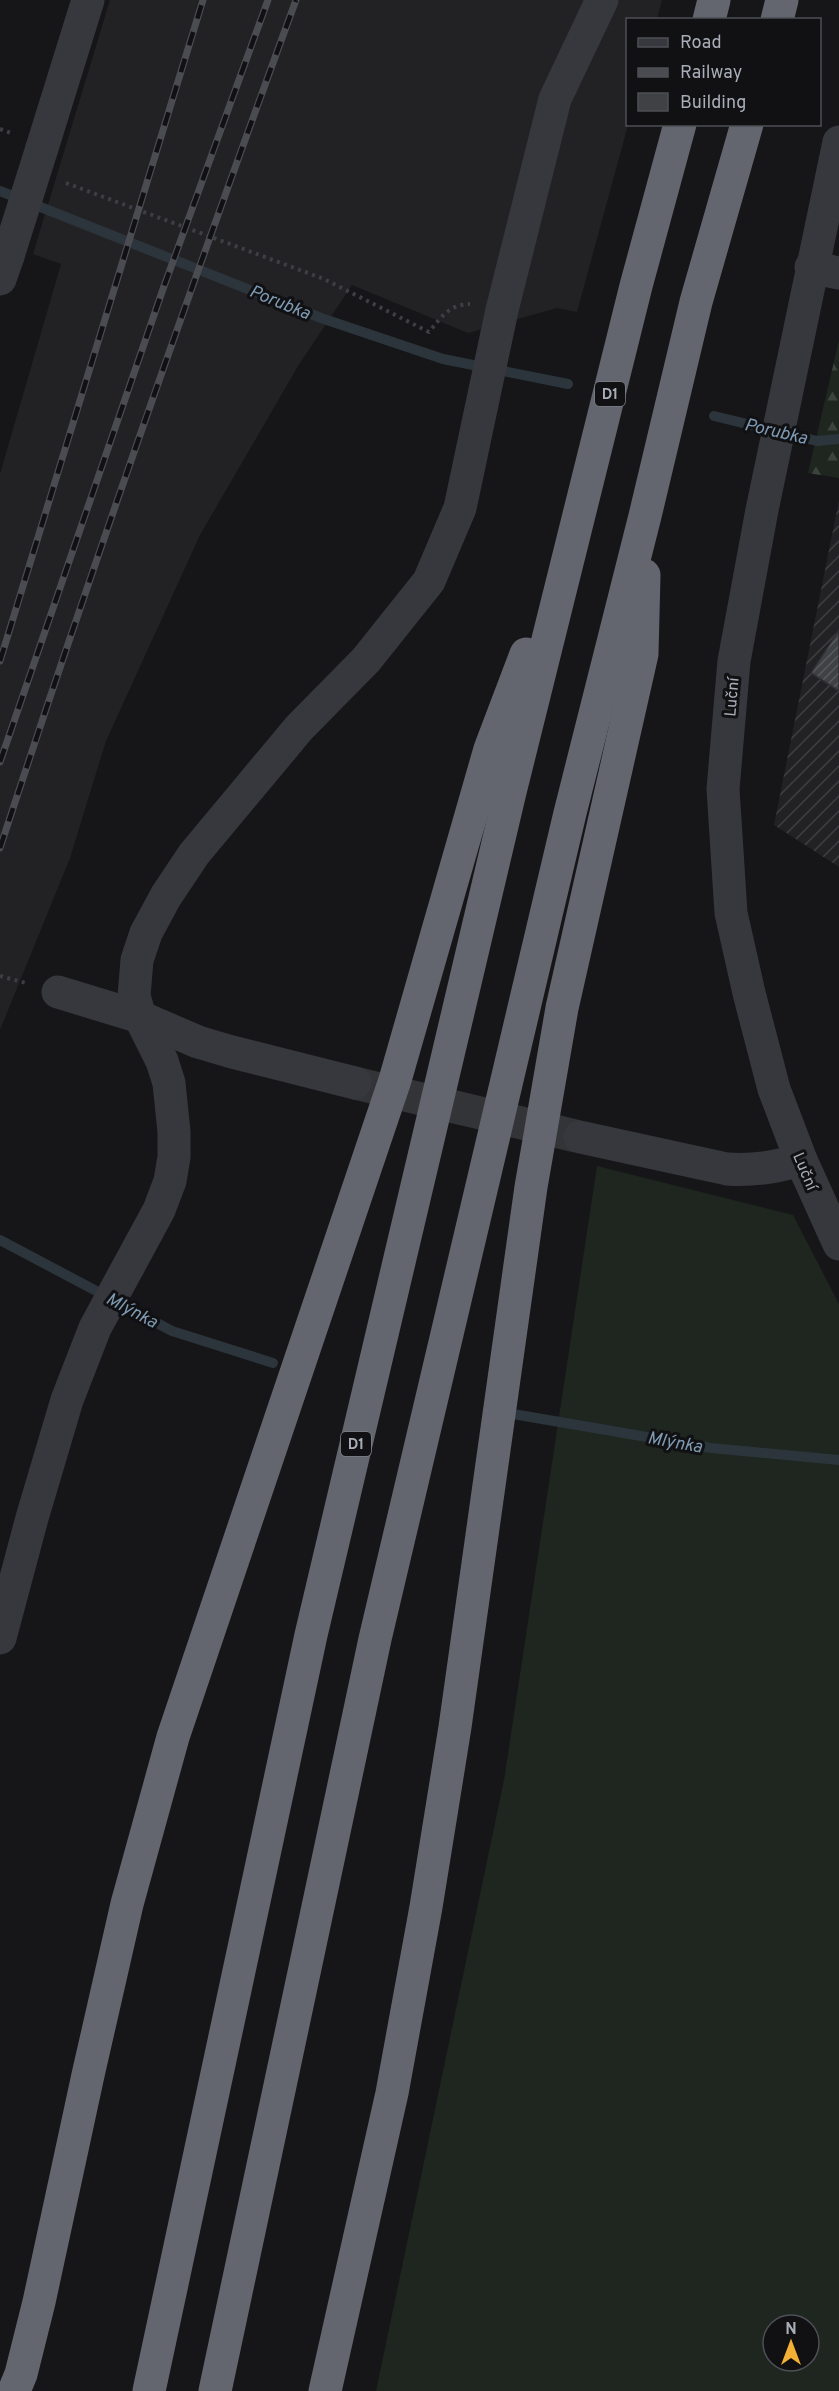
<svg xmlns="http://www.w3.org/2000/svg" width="839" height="2391" font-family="Overpass,sans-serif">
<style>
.built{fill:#222225}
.industrial{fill:url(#industrial-furrows)}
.grass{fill:#1e261f;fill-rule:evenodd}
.forest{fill:url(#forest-firs)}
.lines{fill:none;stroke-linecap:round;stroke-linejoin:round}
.stream{stroke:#2c353c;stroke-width:10}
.building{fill:url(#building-hatch);stroke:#303034;stroke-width:1.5}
.minor-tunnel{stroke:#333438;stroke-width:33;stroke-dasharray:33 16;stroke-linecap:butt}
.path{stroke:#3d3f44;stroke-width:4;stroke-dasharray:3 4.5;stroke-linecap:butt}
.minor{stroke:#37383d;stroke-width:33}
.highway{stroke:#63666e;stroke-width:33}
.rail-casing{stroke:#4a4c52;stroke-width:7}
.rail{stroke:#111113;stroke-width:4.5;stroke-dasharray:14;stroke-linecap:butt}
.minor-bridge{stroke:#37383d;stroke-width:33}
.labels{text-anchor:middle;stroke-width:6;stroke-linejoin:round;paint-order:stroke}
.shield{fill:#111113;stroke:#7b7e86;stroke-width:1.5}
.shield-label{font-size:15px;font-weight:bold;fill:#a8adb8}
.street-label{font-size:16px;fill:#a8adb8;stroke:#111113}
.water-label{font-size:18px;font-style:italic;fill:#7f9bb3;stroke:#111113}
</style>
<defs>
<pattern id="industrial-furrows" width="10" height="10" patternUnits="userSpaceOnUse" patternTransform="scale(1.5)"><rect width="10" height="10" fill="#222225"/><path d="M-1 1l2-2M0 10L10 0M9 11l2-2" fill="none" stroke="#3f3f43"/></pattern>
<pattern id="forest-firs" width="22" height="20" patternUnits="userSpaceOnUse" patternTransform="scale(1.5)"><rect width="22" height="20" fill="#1e261f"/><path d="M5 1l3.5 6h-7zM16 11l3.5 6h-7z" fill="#3c433d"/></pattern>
<pattern id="building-hatch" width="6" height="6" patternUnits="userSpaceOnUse" patternTransform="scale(1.5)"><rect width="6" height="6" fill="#404145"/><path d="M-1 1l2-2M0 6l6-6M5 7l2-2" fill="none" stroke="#595a5e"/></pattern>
</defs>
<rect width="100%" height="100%" fill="#161618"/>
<path class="built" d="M110,0H662L657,19L628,20V125L577,312L557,308L468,333L352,285L298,366L200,535L106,741L70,858L0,1030V474L61,264L33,254Z"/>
<path class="industrial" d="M839,500V867L774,825Z"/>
<path class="grass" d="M597,1166L793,1215L839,1304V2391H376L504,1780ZM773,2325H809V2361H773Z"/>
<path class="forest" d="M839,340V478L808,473Z"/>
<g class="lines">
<g class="stream">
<path d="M0,191L321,318L443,359L568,384"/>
<path d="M714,416L817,441L839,439"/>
<path d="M0,1240L172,1331L273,1363"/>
<path d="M513,1414L711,1448L839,1460"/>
</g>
</g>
<path class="building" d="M839,630V691L811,673Z"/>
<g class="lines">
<path class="minor-tunnel" d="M355,1083L580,1137"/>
<g class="path">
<path d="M0,129L11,133"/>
<path d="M66,183L324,279L429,332C442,316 449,305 470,304"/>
<path d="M0,976L26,983"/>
</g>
<g class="minor">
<path d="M839,142L762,510L734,661L723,789L731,913L749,993L774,1089L801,1160L839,1244"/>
<path d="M42,148L88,0"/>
<path d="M811,267L839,273"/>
<path d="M0,279L8,256"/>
<path d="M58,992L140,1017L198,1042L232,1052L355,1083"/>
<path d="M580,1137L727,1169C754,1171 775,1167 801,1160"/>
<path d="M0,1638L32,1518L67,1400L95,1328L159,1210L170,1181L174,1157V1132L169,1083L162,1061L140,1017L134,996L137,960L146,933L166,896L194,854L299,728L366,660L429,581L460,508L502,310L555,99L602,0"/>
</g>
<g class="highway">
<path d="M709,20L714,0"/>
<path d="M777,20L782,0"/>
<path d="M14,2391L21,2374L39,2302L88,2075L127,1904L173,1737L395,1080L490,749L526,654"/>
<path d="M149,2391L311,1635L510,792L636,286L680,124"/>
<path d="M215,2391L375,1639L570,813L645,516L696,302L747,124"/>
<path d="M325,2391L392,2093L426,1907L455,1727L531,1187L562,1008L642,654L644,575"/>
</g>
<g class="rail-casing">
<g id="rail">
<path d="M0,661L203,0"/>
<path d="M0,762L163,289L268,0"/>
<path d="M0,848C93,564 193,281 296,0"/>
</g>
</g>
<use href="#rail" class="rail"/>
<path class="minor-bridge" d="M8,256L42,148"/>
</g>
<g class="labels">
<g class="shield">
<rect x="595" y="382" width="30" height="24" rx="4.5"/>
<rect x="341" y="1432" width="30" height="24" rx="4.5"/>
</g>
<g class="shield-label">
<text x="610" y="399">D1</text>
<text x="356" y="1449">D1</text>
</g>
<g class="street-label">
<text transform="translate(731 697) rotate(-85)" y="6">Luční</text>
<text transform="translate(806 1171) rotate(67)" y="6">Luční</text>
</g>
<g class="water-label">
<text transform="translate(280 302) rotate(22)" y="6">Porubka</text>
<text transform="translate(776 431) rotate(13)" y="6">Porubka</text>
<text transform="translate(132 1310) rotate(28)" y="6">Mlýnka</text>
<text transform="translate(675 1442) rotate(10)" y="6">Mlýnka</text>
</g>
</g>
<rect x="626" y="18" width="195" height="108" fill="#111113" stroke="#4d4f55" stroke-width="1.5"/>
<rect x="638" y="38" width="30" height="9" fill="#37383d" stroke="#4d4f55" stroke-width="1.5"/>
<text x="680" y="48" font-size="18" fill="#a8adb8">Road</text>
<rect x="638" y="68" width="30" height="9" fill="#4a4c52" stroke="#4d4f55" stroke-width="1.5"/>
<text x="680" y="78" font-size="18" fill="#a8adb8">Railway</text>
<rect x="638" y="93" width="30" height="18" fill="#404145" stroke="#4d4f55" stroke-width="1.5"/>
<text x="680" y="108" font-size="18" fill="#a8adb8">Building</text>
<g transform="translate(791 2343)"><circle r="28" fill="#111113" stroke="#4d4f55" stroke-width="1.5"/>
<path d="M0-4.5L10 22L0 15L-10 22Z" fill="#f2b134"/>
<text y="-9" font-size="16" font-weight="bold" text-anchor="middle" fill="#a8adb8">N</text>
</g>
</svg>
